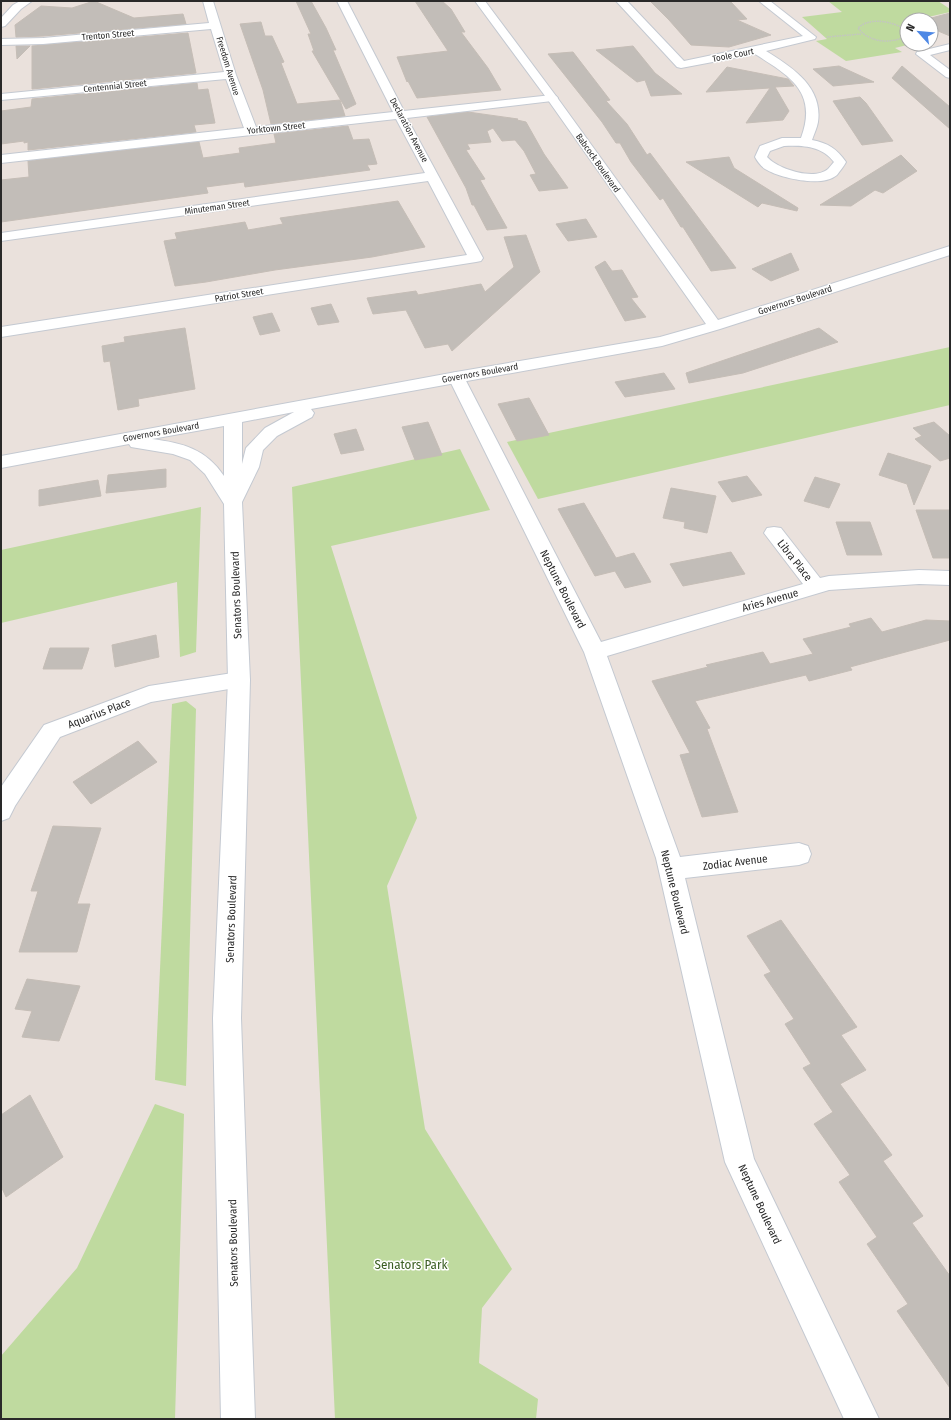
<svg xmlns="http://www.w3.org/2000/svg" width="951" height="1420" font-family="'Fira Sans Condensed',sans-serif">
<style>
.green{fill:#bfda9f}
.building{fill:#c2bdb8;stroke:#c5bdb6}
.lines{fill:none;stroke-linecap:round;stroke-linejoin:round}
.street-casing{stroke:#c4c9d1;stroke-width:2}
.secondary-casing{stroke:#c4c9d1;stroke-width:2}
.path{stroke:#c3c3c3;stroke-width:1.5;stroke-dasharray:1.5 1;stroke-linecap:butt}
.street{fill:#fff;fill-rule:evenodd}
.secondary{fill:#fff;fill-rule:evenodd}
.labels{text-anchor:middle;stroke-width:3;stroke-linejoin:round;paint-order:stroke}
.far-street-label{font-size:9px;fill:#292929;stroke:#fff}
.street-label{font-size:11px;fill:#292929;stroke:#fff}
.near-park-label{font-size:13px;fill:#3a5e22;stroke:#fff}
</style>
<rect width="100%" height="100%" fill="#eae1dc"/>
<g class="green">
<path d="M828,1H938L950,9V12L915,20H907V44H911L895,48L902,52L846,61L816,41L827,39L802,17L842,12Z"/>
<path d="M950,347V405L538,499L507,442Z"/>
<path d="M460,449L490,510L331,546L417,818L387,886L425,1129L512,1269L482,1308L479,1363L538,1399L536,1419H335L292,487Z"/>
<path d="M201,507L196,652L180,657L177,582L1,623V550Z"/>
<path d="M186,701L196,709L186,1086L155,1080L172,704Z"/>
<path d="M155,1104L184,1114L175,1419H1V1356L77,1268Z"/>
</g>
<g class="building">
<path d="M94,1L134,18L183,14L186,24L43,36L16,37L15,25L41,6L72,8Z"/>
<path d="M296,1H311L326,28L336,50H333L356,104L346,109L312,51H314L308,34H311Z"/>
<path d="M415,1H442L451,9L465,32H461L488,68L501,90L417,98L408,81L407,82L397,57L448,51Z"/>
<path d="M650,1H730L747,19L737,20L771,35L729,47L691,45L669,20Z"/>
<path d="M950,13V36L931,28V20H924Z"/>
<path d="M261,22L265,36H272L284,62L281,63L297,104L340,100L345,116L271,124L263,90L240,24Z"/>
<path d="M188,33L196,73L32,89V46Z"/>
<path d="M16,46H30L17,59Z"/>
<path d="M633,46L655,73L682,94L651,96L645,80L637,82L596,50Z"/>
<path d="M573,52L610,100L606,101L627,124L647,155L650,153L736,268L711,271L683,227H681L663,198L660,200L631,162L620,143H616L602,122L548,54Z"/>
<path d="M839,66L874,82L833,86L813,69Z"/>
<path d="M902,66L950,107V129L892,78Z"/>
<path d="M727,67L788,79L794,86L775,87L789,111L783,120L746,123L770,88L706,92Z"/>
<path d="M197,83L198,90L208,89L215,123L194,125L196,132L28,150V142L24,143V141L1,144V111L31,107L32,99Z"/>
<path d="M860,97L866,103L893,141L862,145L833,101Z"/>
<path d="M468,112L518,119L517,120L526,122L544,154L568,188L539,191L530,175L536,174L524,151L515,140L502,141L493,128L487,131L491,142L467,144L470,149L466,150L485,179L480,180L507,228L487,230L474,205H472L466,188L427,117Z"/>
<path d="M348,126L353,140L369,139L377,164L367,165L370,170L245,187L244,182L206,187L208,193L1,222V180L29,177L28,161L199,142L203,158L240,153L239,148L276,143L274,134Z"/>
<path d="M901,155L917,171L883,193L875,190L851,206L820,205Z"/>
<path d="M729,157L734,168L798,208L797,211L762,203L758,207L686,162Z"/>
<path d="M398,201L425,247L372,257L275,270L206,282L175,286L164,241L177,239L175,233L245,222L248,230L283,224L280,218Z"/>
<path d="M586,219L597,237L568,241L556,224Z"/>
<path d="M526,235L540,272L452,351L448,344L425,348L406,310L373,314L367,298L416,291L418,295L481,284L485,292L514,267L504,237Z"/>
<path d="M791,253L799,270L771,281L752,269Z"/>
<path d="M605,261L612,271L622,270L638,297L631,298L646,317L625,321L595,267Z"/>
<path d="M331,304L339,322L318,325L311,308Z"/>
<path d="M272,313L280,331L260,335L253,317Z"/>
<path d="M185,328L195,389L138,399L139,406L118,410L110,361L104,362L102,346L125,342L124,337Z"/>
<path d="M819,328L838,342L743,373L689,383L686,373Z"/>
<path d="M664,373L675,389L625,397L615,382Z"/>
<path d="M529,398L549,435L517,441L498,404Z"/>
<path d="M428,422L442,455L415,460L402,427Z"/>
<path d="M934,422L950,436V458L940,461L915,439L922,436L913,428Z"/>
<path d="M356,429L364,450L341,454L334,434Z"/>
<path d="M888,453L931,466L914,505L907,484L879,475Z"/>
<path d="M166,469V487L106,493L108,475Z"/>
<path d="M747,476L762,495L732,502L718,482Z"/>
<path d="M815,477L840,484L829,508L804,501Z"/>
<path d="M98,480L101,496L39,506V490Z"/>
<path d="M671,488L716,496L707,533L684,528L685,522L663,518Z"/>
<path d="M584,503L616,558L634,553L651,582L625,588L615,571L595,576L558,509Z"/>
<path d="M916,510H950V558H933Z"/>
<path d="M836,522H870L882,555H847Z"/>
<path d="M731,552L745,574L683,586L670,564Z"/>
<path d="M871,618L882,632L926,620L950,621V640L850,667L852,670L809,681L806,675L695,701L710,728L707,729L738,812L702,817L680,755L690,753L652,681L708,667L706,665L763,652L770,664L813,654L803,639L851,627L849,624Z"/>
<path d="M156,635L159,657L115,667L112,645Z"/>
<path d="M50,648H89L82,669H43Z"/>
<path d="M138,741L157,762L91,804L73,782Z"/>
<path d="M53,826L101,828L77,904H90L77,952H19L38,891H31Z"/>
<path d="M781,920L857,1027L841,1035L866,1070L840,1084L892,1155L883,1161L923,1216L912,1223L950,1276V1388L897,1311L908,1304L867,1244L877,1237L839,1182L850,1175L814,1124L833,1112L803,1068L811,1064L785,1024L794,1019L764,975L771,972L747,936Z"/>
<path d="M27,979L80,986L59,1041L22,1037L32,1011L15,1009Z"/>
<path d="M30,1095L63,1157L6,1197L1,1186V1115Z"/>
</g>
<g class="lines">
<g class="street-casing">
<g id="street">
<path d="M20,1H32L21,9L5,26L1,27V18L13,5Z"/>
<path d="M203,1H213L236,75L256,127L393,112L337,1H347L404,111L552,95L556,96L558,98L556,100L552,101L407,118L483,258L481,261L476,262L1,337V327L467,255L428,181L1,241V233L425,173L396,119L1,163V155L244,128L226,79L1,100V94L224,72L211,29L43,44L1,45V39L43,38L209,23Z"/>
<path d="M616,1H627L684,61L803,36L759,1H770L816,37L815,39L766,51C792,67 823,87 818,122C817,128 814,134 812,140C828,143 837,149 846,162C844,166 840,171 837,175C822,188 780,178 765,169C761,166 757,161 755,157L760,146L782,138H801C818,92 790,76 755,54L681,68L677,67ZM784,146C802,145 822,146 834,162C832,164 830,167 828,169C814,181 778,169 767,157L770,151Z"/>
<path d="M950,44V50L930,55L950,70V78L946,77L916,54L917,52Z"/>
<path d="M456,372L462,374L464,377L601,642L803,584L764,533L767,528L774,527L781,528L820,578L829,576L919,570L950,571V585L919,584L829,590L607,656L680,857L799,843L808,846L811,854L808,862L799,865L685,878L754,1159L879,1419H844L725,1162L656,858L584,652L448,377L450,374Z"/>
<path d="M239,672L247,674L250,680L247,686L151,702L60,737L15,806L9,818L1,821V787L44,725L149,686Z"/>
</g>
</g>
<g class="secondary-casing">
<path id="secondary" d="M475,1H485L556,96L718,320L950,246V255L720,329L662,346L311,409L314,413L312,417L277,436L263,450L259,467L242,502L250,680L241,1018L255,1419H221L213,1018L228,680L224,504L205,474L190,460L173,454L131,447L129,444L1,468V456L456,372L660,337L706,324L548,100ZM294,412L265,428L246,448L242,464V422ZM224,426V476C206,449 183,443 152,439Z"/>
</g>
<g class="path">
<path d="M907,30C893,22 871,16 858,28C869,43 891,44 907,36"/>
<path d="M827,37L861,34"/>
</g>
<use href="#street" class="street"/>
<use href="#secondary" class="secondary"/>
</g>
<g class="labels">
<g class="far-street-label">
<text transform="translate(108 35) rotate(-5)" y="3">Trenton Street</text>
<text transform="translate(733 55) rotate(-11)" y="3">Toole Court</text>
<text transform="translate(228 66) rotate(73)" y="3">Freedom Avenue</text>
<text transform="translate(115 86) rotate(-6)" y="3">Centennial Street</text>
<text transform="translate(276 128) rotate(-6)" y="3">Yorktown Street</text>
<text transform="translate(409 130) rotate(62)" y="3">Declaration Avenue</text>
<text transform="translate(598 163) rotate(55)" y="3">Babcock Boulevard</text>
<text transform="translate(217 207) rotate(-8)" y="3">Minuteman Street</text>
<text transform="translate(239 295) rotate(-9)" y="3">Patriot Street</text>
<text transform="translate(795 300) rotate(-18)" y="3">Governors Boulevard</text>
<text transform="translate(480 373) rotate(-10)" y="3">Governors Boulevard</text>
<text transform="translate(161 432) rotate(-10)" y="3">Governors Boulevard</text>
</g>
<g class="street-label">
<text transform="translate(795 560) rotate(52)" y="4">Libra Place</text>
<text transform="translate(563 589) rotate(63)" y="4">Neptune Boulevard</text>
<text transform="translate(236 595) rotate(-92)" y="4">Senators Boulevard</text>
<text transform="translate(770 600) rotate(-16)" y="4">Aries Avenue</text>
<text transform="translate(99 713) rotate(-21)" y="4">Aquarius Place</text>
<text transform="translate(735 862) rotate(-7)" y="4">Zodiac Avenue</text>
<text transform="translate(675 892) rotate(76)" y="4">Neptune Boulevard</text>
<text transform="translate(231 919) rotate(-88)" y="4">Senators Boulevard</text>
<text transform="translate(760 1204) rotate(65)" y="4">Neptune Boulevard</text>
<text transform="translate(233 1243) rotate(-91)" y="4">Senators Boulevard</text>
</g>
<g class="near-park-label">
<text x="411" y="1269">Senators Park</text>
</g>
</g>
<rect width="951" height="1420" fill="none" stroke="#292929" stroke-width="4"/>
<g transform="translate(919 32) rotate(297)"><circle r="19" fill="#ffffff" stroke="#a9a9a9"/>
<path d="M0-3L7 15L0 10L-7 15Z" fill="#4e88e5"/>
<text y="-6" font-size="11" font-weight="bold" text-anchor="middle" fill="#292929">N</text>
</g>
</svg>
